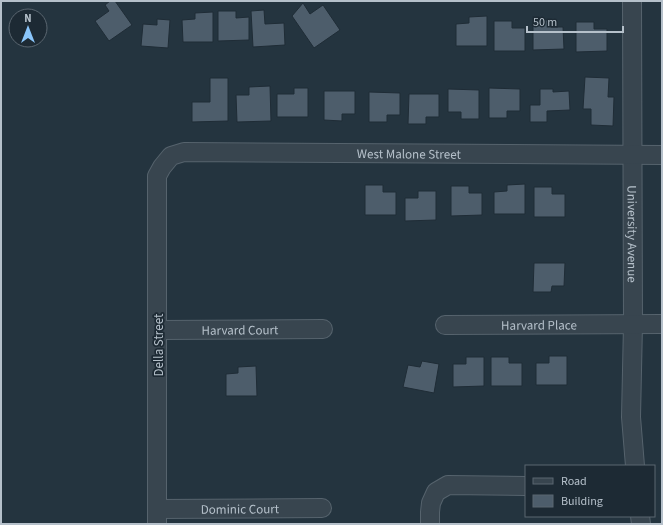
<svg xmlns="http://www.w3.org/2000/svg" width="663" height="525" font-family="'Source Sans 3',sans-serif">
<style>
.building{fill:#4d5d6b;stroke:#1f2c36}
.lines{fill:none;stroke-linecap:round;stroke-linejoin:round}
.minor-casing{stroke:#56636d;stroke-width:20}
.minor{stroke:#38454f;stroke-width:18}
.labels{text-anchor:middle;stroke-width:3.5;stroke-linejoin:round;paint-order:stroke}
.street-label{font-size:13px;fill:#b5c0ca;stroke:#1d2a34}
</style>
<rect width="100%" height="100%" fill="#24343f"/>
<g class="building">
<path d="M110,1H115L132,25L109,41L95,21L109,11L105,5Z"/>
<path d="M303,3L310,14L323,5L340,30L314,48L292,16Z"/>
<path d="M264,10L265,24L284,23L285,45L253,47L251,11Z"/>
<path d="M218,11H236V18L249,17V40L218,41Z"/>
<path d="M213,12V42H183L182,20L195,19V13Z"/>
<path d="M487,16V46H456V24L469,23V17Z"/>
<path d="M157,19L170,20L168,48L141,46L143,24L157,25Z"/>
<path d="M533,20H551V27H563L564,49L533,50Z"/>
<path d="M494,21H512V28H525V51H494Z"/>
<path d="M576,22H594V29H607V51L576,52Z"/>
<path d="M585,77L609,78L608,97H614L613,126L591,125V109H583Z"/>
<path d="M210,78H228V121L192,122V102H210Z"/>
<path d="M270,86L271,121L237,122L236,95H249V87Z"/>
<path d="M294,88H308V117H277V94H294Z"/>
<path d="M489,88L520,89V111H507V118H489Z"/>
<path d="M448,89L479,90V119H461V112H448Z"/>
<path d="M540,89H553V92L569,91L570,110L547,111V122H530V105H540Z"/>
<path d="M324,91H355V114H342V121L324,120Z"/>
<path d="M369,92L400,93V115H387V122H369Z"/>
<path d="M409,94H439V117H426V124H408Z"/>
<path d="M525,184V214H494V192L507,191V185Z"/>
<path d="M365,185H383V192H396V215H365Z"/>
<path d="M451,186H469V193H482V215L451,216Z"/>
<path d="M534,187H552V194H565V217H534Z"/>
<path d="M418,191H436V220L405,221V198H418Z"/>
<path d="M534,263H565L564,286H552L551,292H533Z"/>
<path d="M549,356H567V385H536V363H549Z"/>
<path d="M466,357H484V386L453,387V364H466Z"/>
<path d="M491,357H509V363H522V386H491Z"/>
<path d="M422,361L439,364L434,393L403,387L408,365L420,367Z"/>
<path d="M256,366L257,396H226V374L238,373V367Z"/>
</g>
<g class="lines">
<g class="minor-casing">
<g id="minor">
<path id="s1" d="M632,1L633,324L631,417L635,466"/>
<path id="s2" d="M445,325L662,324"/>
<path id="s3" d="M158,330L323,329"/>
<path id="s4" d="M157,509L322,508"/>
<path d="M640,516L641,524"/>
<path id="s5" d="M157,524V176L162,167L171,156L184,152L662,155"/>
<path d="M430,524V512L431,503L436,492L448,485L526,486"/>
</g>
</g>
<use href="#minor" class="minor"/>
</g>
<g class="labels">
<g class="street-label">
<text dy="5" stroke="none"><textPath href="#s5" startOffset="611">West Malone Street</textPath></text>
<text dy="5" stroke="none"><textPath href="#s1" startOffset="233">University Avenue</textPath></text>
<text dy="5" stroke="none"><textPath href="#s2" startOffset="94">Harvard Place</textPath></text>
<text dy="5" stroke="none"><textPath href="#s3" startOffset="82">Harvard Court</textPath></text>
<text transform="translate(158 345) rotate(-90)" y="5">Della Street</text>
<text dy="5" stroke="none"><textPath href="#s4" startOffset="83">Dominic Court</textPath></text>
</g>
</g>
<rect width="663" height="525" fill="none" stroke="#b5c0ca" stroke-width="4"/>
<rect x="525" y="465" width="130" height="52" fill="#1d2a34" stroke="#5a6670"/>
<rect x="533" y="478" width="20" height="6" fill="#38454f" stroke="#5a6670"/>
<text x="561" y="485" font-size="12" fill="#b5c0ca">Road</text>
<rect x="533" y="495" width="20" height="12" fill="#4d5d6b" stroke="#5a6670"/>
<text x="561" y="505" font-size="12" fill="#b5c0ca">Building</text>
<g transform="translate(28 28)"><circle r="19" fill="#1d2a34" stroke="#5a6670"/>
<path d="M0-3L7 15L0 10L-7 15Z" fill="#8ac5fa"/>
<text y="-6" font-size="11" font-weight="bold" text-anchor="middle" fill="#b5c0ca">N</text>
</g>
<path d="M527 26v6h96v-6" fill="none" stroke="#b5c0ca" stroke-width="2"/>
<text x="533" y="26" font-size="12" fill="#b5c0ca" stroke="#1d2a34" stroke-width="3" paint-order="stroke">50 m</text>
</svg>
